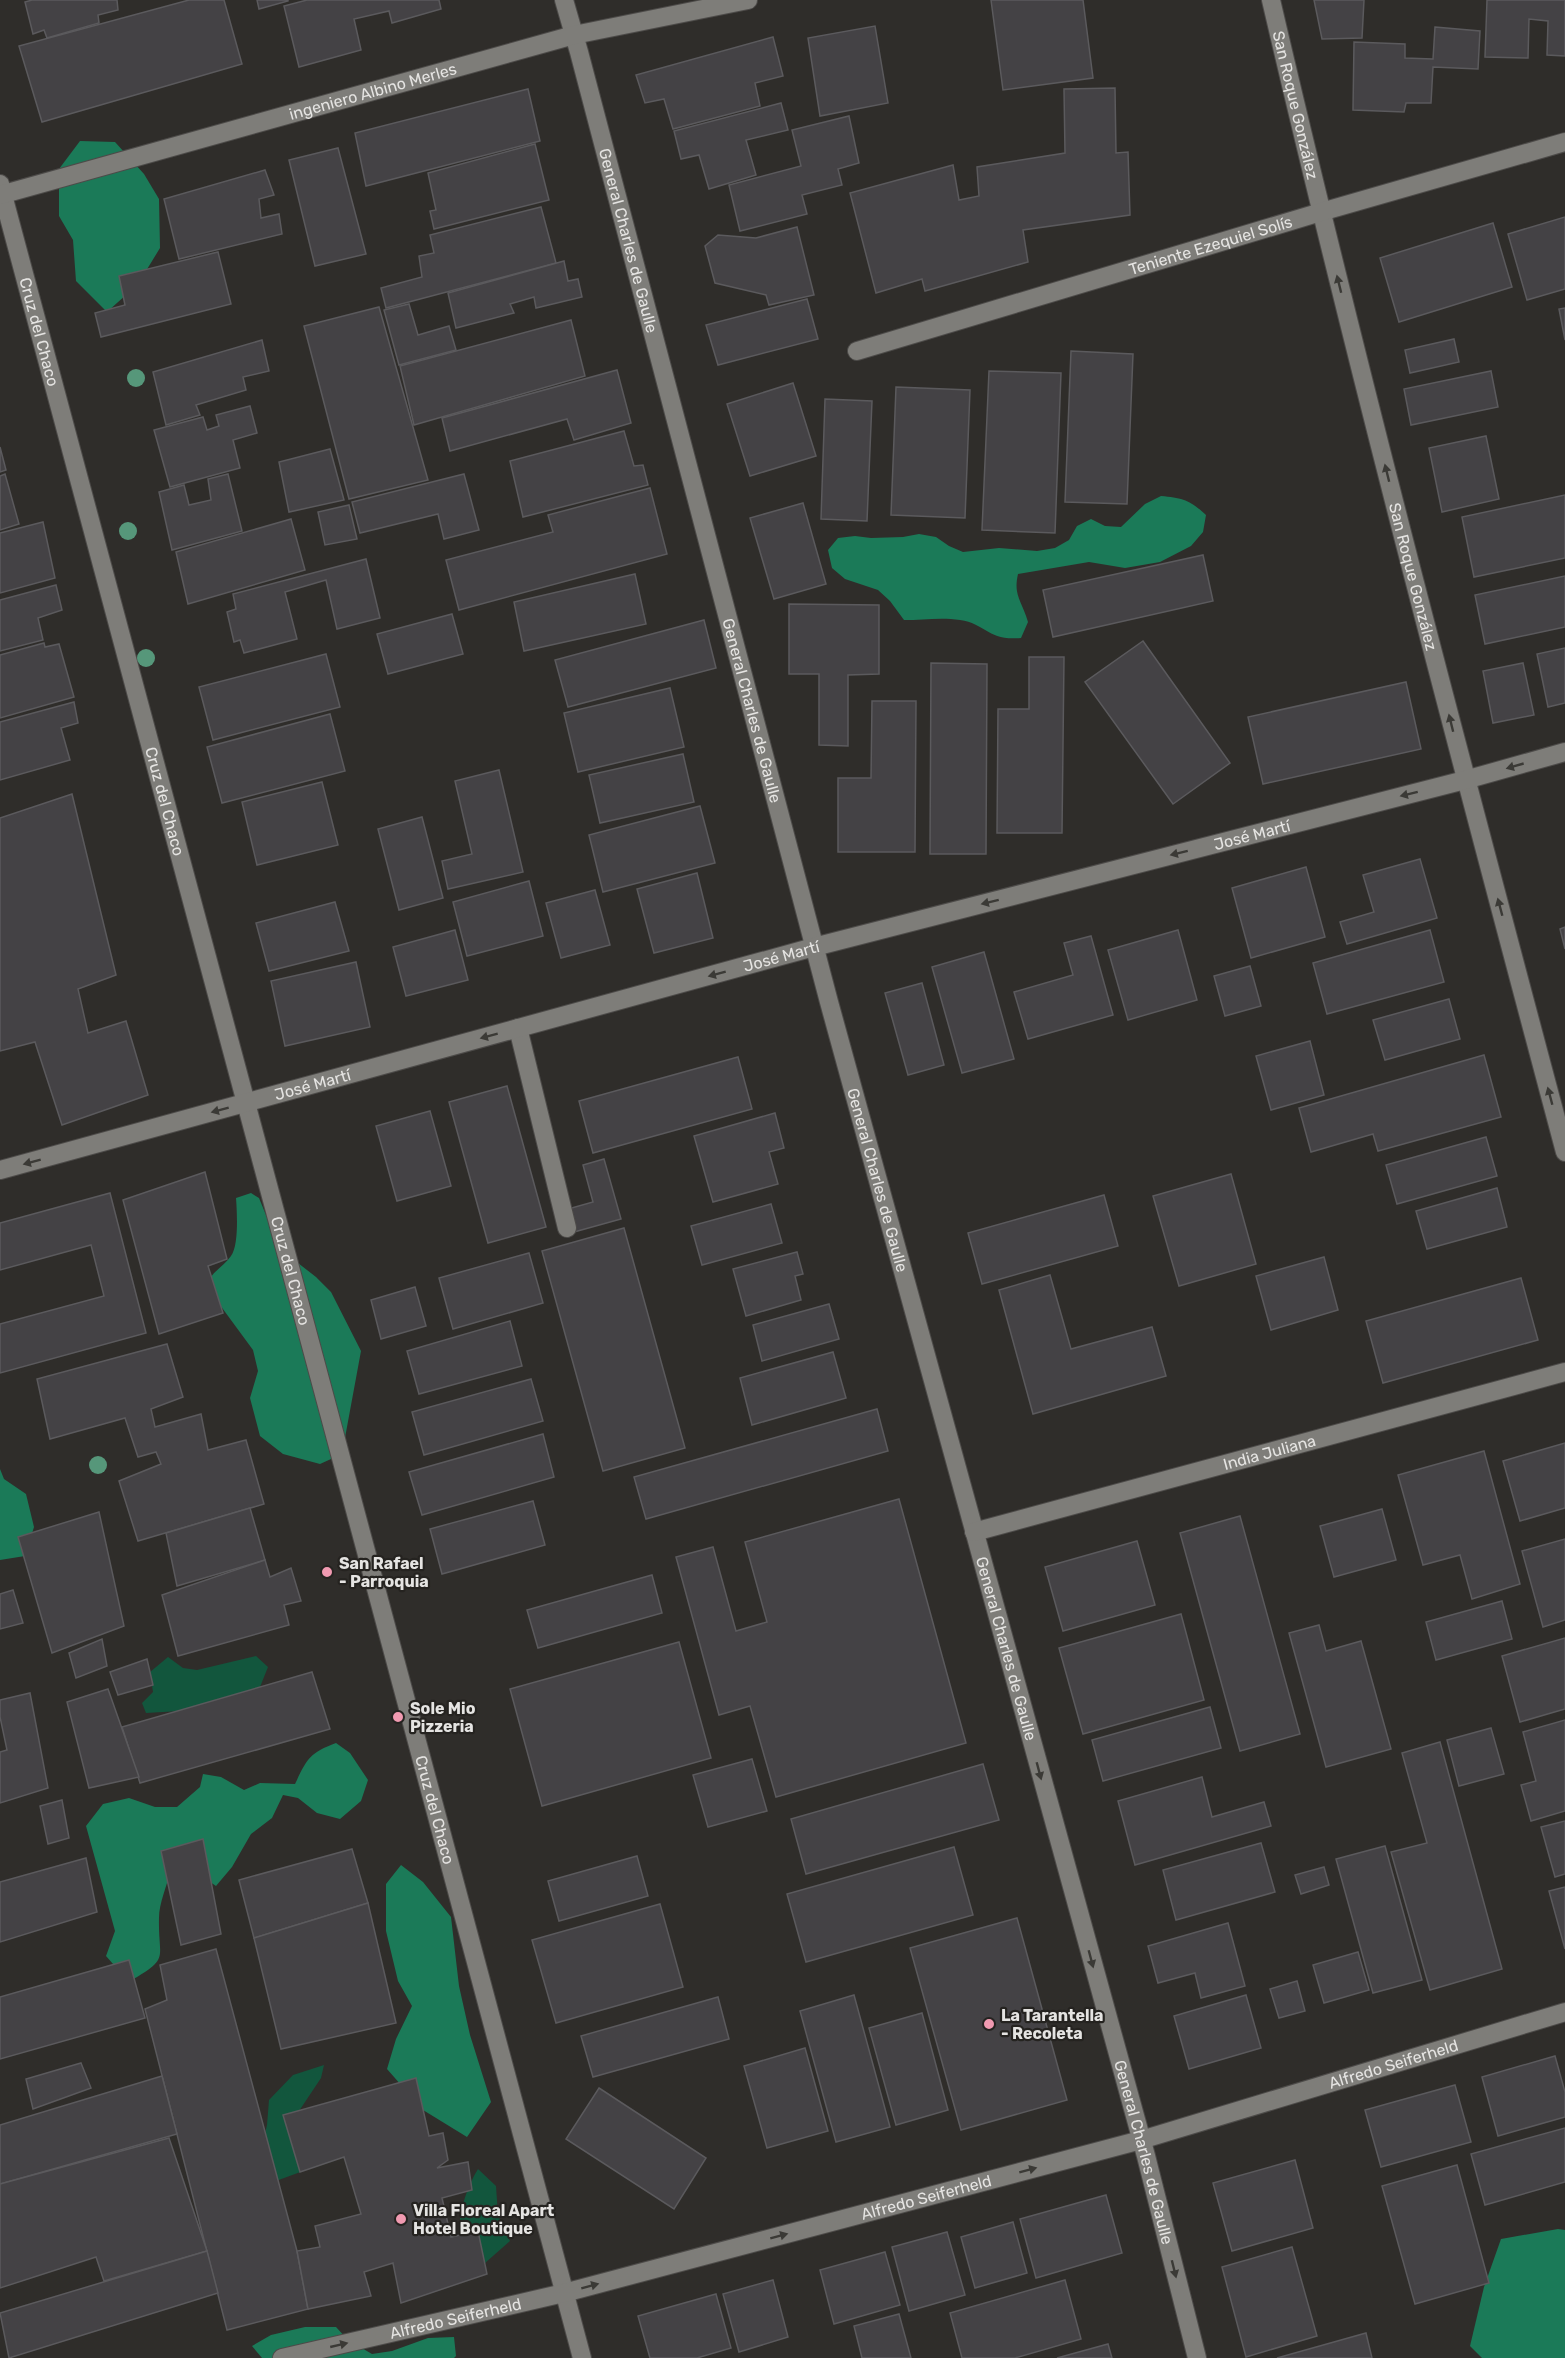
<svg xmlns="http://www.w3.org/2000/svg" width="1565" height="2358" font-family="Rubik,sans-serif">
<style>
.green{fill:#12563d}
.forest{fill:#1b7a58}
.building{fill:#444245;stroke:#5b5a5d;stroke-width:1.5}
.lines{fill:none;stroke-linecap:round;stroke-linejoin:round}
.minor-casing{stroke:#4d4b49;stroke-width:20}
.minor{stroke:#7e7d79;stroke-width:18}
.tree{fill:#56977a}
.oneway{fill:#3b3a36}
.poi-dot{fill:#f19ab1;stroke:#252320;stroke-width:2}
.labels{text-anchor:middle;stroke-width:4.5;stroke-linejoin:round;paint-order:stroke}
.street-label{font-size:16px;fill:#e5e4e2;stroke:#252320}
.poi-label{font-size:16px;font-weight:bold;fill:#e5e4e2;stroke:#252320;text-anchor:start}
</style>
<rect width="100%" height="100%" fill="#2f2d2a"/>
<g class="green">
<path d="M256,1656L268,1667L260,1687L197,1710L146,1713L142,1703L153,1692L150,1672L168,1657L183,1668L197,1670Z"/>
<path d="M324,2065L321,2078L299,2111L314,2167L276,2181L259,2159L267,2125L269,2100L293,2075Z"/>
<path d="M478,2169L496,2186L498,2215L510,2241L485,2263C478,2255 468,2246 463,2237C453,2222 469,2183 478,2169Z"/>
</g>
<g class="forest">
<path d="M80,141L115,142L144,174L159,199L160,248L138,284L107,312L76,281L73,240L59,216V169Z"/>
<path d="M1161,496C1183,498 1190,500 1206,515L1203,532L1191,546L1160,562L1125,568L1089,562L1018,574C1013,596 1022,601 1028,622L1021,638C987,641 987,624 960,620C942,617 922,620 904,620L890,601L878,590L845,579L832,568L828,550L838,538L855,536L871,538L903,537L919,534L936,537L949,546L963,552L999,548L1037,551L1055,548L1069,540L1077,526L1091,519L1105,526L1121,527L1145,504Z"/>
<path d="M251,1193L259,1198L280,1249L316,1277L331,1292L361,1351L342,1454L320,1464L283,1454L260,1436L250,1398L258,1371L253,1350L206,1286C211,1272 223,1267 231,1256C239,1245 237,1212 236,1198Z"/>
<path d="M0,1469L4,1479L26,1494L34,1527L25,1556L0,1560Z"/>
<path d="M336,1743L350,1753L368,1780L361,1801L340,1819L317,1813L298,1798L283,1795L272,1818L251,1834L232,1867L216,1886L191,1869L170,1872C167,1886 159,1903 159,1918C158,1961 171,1957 129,1982L106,1956L115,1931L86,1826L103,1804L129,1798L155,1807H177L200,1787L203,1774L221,1777L244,1790L260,1783L295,1784C307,1759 309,1753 336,1743Z"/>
<path d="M401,1865L423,1882L451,1917L459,1986L470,2035L491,2102L467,2137L423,2110L387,2069L396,2039L412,2006L398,1981L386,1931V1884Z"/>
<path d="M1558,2229L1565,2230V2358H1482L1470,2346L1484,2287L1501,2239Z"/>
<path d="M305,2327H336L348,2340L372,2354L392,2351L428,2338L454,2337L456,2356L454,2358H262L252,2346L271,2335Z"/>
</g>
<g class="building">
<path d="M32,0H117L118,10L98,15L99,23L47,38L44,30L33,34L25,2Z"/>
<path d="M189,0H224L242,64L42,122L19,46Z"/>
<path d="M257,0H288V1L259,9Z"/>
<path d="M307,0H439L441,9L392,23L389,11L354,19L361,50L299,67L284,6Z"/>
<path d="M991,0H1083L1093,78L1003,90Z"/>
<path d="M1314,0H1364L1362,38L1322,39Z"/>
<path d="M1487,0H1565V56L1547,55L1548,21L1529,19L1528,58L1485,57Z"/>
<path d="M875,26L888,103L820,116L808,38Z"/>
<path d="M1435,27L1480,31L1478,69L1433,67L1431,103H1406L1404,112L1353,110L1354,42L1405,44V58L1433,59Z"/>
<path d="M773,37L783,76L755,83L760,106L673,129L664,99L645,103L636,75Z"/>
<path d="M1115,88L1116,153L1128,152L1130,215L1023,230L1028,262L925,291L922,279L876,293L850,193L953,165L959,200L979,196L977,167L1065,153L1064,89Z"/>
<path d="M528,89L540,141L366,186L355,133Z"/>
<path d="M781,103L788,130L746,140L756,175L709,189L699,155L681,159L674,131Z"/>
<path d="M849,116L859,163L838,169L842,185L802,195L807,214L740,231L729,185L801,166L792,130Z"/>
<path d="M535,144L549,200L434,229L430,211L436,210L428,173Z"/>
<path d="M338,148L366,254L315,266L289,160Z"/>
<path d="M265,170L274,195L259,199L261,218L279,214L282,234L179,259L164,199Z"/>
<path d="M541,207L556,263L386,308L381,288L422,277L419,256L434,253L430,235Z"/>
<path d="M1565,217V289L1527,300L1508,234Z"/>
<path d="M1493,223L1512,287L1399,322L1380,258Z"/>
<path d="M797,227L814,295L769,305L766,295L715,283L705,246L718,235L756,238Z"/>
<path d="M218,252L231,304L101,337L95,313L125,305L119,276Z"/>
<path d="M564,261L568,281L578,279L582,297L536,308L534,297L510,304L514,313L456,328L448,293Z"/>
<path d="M807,299L818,339L718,365L706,325Z"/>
<path d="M409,304L418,335L449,326L456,350L399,365L384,310Z"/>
<path d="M379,307L428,480L349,499L304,326Z"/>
<path d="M1565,308V340L1559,309Z"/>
<path d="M571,320L585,376L414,425L400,366Z"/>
<path d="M1454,339L1459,362L1410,373L1405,350Z"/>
<path d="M262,340L269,371L243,377L246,390L196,405L200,415L166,425L153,372Z"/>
<path d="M1071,351L1133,354L1127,504L1065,502Z"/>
<path d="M617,370L631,423L574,440L567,419L450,451L442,418Z"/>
<path d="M989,371L1061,373L1055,533L982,530Z"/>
<path d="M1491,371L1498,407L1411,425L1404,389Z"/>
<path d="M793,383L816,456L750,476L727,404Z"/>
<path d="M896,387L970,390L965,518L891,515Z"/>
<path d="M825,399L872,401L867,521L821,519Z"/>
<path d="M250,406L257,433L233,440L240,468L170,487L154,430L203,417L207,430L219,426L216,415Z"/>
<path d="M624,431L634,466L643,465L648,485L523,517L510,461Z"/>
<path d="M1486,436L1499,499L1442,512L1429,448Z"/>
<path d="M0,447L6,470L0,472Z"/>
<path d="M330,449L344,500L289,512L279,462Z"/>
<path d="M5,474L19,524L0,530V476Z"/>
<path d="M228,474L242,531L172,550L159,492L184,485L189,505L211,500L208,479Z"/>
<path d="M464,474L479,530L444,539L438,514L360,533L352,502Z"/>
<path d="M650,488L667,554L459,610L446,560L553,532L548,515Z"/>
<path d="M1565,495V558L1474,577L1462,517Z"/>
<path d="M803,503L826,584L774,599L750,518Z"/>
<path d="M349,505L357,539L325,545L318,512Z"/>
<path d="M291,519L305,570L188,604L176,552Z"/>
<path d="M43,522L55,578L0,593V533Z"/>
<path d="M1203,555L1213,601L1053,637L1043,590Z"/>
<path d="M366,559L380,618L337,629L326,580L285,592L297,639L244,653L240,640L234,642L227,612L236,609L233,594Z"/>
<path d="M635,574L646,624L524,651L514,602Z"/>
<path d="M1565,576V627L1485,644L1475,595Z"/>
<path d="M56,585L62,610L38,618L43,640L0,651V600Z"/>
<path d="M789,604L879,605V674L848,675V746L819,745V674H789Z"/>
<path d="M452,614L463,654L388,674L377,634Z"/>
<path d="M704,620L716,668L568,707L555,660Z"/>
<path d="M1143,641L1230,763L1173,804L1085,682Z"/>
<path d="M44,643L45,647L59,644L74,697L0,718V655Z"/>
<path d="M1565,648V703L1548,707L1537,654Z"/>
<path d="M326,654L340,707L213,740L199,687Z"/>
<path d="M1029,657H1064L1062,833H997L998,709H1029Z"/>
<path d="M931,663L987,664L986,854H930Z"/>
<path d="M1523,663L1534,715L1493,723L1483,671Z"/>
<path d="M1406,682L1421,749L1263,784L1248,717Z"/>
<path d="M670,688L684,747L578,772L564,713Z"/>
<path d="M872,701H916L915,852H838V778H871Z"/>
<path d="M74,702L78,723L61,728L70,760L0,780V722Z"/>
<path d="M330,714L345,771L222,803L207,747Z"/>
<path d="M683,754L694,802L600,823L589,775Z"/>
<path d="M499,770L523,872L448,889L442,861L472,854L455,781Z"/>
<path d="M322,782L338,845L257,865L242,802Z"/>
<path d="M72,794L116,975L78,989L88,1033L126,1021L148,1095L62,1125L35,1042L0,1051V818Z"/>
<path d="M700,806L715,863L603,892L589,835Z"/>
<path d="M422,817L443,898L399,910L378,829Z"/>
<path d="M1420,859L1437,918L1347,944L1340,922L1374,912L1363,875Z"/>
<path d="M1306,867L1325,937L1251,958L1232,888Z"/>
<path d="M697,873L713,938L654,953L637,889Z"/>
<path d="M529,881L543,936L467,956L453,902Z"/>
<path d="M595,890L610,945L561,958L546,903Z"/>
<path d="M335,902L349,951L269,971L256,923Z"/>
<path d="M1565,927V949L1560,929Z"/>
<path d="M455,930L468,980L406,996L393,947Z"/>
<path d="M1178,930L1197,1000L1128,1020L1108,950Z"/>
<path d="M1430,930L1444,982L1327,1014L1313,963Z"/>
<path d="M1091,936L1113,1015L1028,1039L1014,992L1073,975L1064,943Z"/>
<path d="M984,952L1014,1059L962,1073L932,967Z"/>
<path d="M356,962L370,1027L285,1046L271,981Z"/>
<path d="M1250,966L1261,1006L1225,1016L1214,976Z"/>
<path d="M922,983L944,1065L908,1075L885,993Z"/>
<path d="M1449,999L1460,1039L1385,1060L1373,1020Z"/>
<path d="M1310,1041L1324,1095L1271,1110L1256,1056Z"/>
<path d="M1484,1055L1501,1117L1378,1151L1373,1134L1311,1152L1299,1108Z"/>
<path d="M738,1057L752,1109L593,1153L579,1101Z"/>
<path d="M507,1086L546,1227L488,1243L449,1102Z"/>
<path d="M430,1111L451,1186L397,1201L376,1126Z"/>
<path d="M775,1113L784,1148L769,1152L778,1184L713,1202L694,1136Z"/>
<path d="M1486,1137L1497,1176L1397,1204L1386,1165Z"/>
<path d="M604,1159L621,1219L574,1232L568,1209L593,1202L583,1165Z"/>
<path d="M205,1172L227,1259L208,1266L223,1313L159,1334L123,1200Z"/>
<path d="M1231,1174L1256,1264L1179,1286L1153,1196Z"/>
<path d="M1497,1188L1507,1227L1427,1249L1416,1211Z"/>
<path d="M110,1193L146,1333L0,1373V1324L104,1296L91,1245L0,1270V1223Z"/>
<path d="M1104,1195L1118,1246L982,1284L968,1233Z"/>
<path d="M771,1204L782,1243L702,1265L691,1226Z"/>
<path d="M624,1228L685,1448L603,1471L542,1251Z"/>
<path d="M797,1252L803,1274L795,1276L801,1300L746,1316L733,1269Z"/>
<path d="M529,1253L543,1303L453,1329L439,1278Z"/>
<path d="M1324,1257L1338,1310L1271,1330L1256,1276Z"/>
<path d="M1050,1275L1071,1349L1152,1327L1166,1376L1033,1414L999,1290Z"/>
<path d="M1521,1278L1538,1340L1383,1383L1366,1321Z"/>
<path d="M415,1287L426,1326L381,1339L371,1300Z"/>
<path d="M829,1304L839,1339L762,1361L753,1325Z"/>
<path d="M510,1321L522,1366L419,1394L407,1351Z"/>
<path d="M167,1344L183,1397L151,1409L155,1427L201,1414L208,1450L246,1440L264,1504L138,1541L119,1481L161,1464L156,1452L138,1457L125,1418L50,1439L37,1379Z"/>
<path d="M833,1352L846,1398L752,1425L740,1378Z"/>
<path d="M531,1379L543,1421L424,1455L412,1412Z"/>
<path d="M877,1409L888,1451L646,1519L634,1477Z"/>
<path d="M543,1434L554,1477L422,1515L409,1472Z"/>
<path d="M1565,1443V1508L1520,1521L1503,1461Z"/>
<path d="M1484,1451L1520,1584L1472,1599L1460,1555L1423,1565L1398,1475Z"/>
<path d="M899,1499L966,1743L776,1797L750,1706L719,1715L676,1557L713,1547L736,1631L767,1622L745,1542Z"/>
<path d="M533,1501L545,1545L442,1574L430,1529Z"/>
<path d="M250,1508L265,1560L177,1586L166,1533Z"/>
<path d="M1382,1509L1396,1560L1334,1577L1320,1526Z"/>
<path d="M99,1512L124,1626L52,1653L18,1537Z"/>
<path d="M1240,1516L1300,1734L1240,1751L1180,1533Z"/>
<path d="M1565,1539V1620L1543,1627L1522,1551Z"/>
<path d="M1137,1541L1155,1605L1063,1631L1045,1567Z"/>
<path d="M265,1560L270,1577L291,1568L301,1601L284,1605L289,1625L178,1656L162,1595Z"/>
<path d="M652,1575L662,1613L538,1648L527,1610Z"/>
<path d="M13,1590L23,1623L0,1629V1594Z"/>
<path d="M1502,1601L1512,1639L1436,1660L1426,1622Z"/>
<path d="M1181,1614L1204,1700L1083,1734L1059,1648Z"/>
<path d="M1319,1625L1326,1651L1361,1641L1391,1749L1326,1767L1289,1633Z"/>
<path d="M1565,1638V1709L1520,1722L1502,1656Z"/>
<path d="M102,1639L107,1666L76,1678L69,1653Z"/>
<path d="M679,1642L711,1758L542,1806L510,1689Z"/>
<path d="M147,1659L153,1685L118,1695L110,1672Z"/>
<path d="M312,1672L330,1729L140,1783L122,1727Z"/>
<path d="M108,1689L139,1777L89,1788L67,1702Z"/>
<path d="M30,1693L48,1788L0,1803V1752L7,1750L0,1717V1700Z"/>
<path d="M1210,1707L1221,1748L1103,1781L1092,1740Z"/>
<path d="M1565,1720V1811L1531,1821L1521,1785L1536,1781L1523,1732Z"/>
<path d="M1491,1728L1504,1774L1459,1786L1447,1740Z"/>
<path d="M1440,1742L1502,1969L1430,1990L1391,1852L1427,1843L1402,1753Z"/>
<path d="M752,1759L767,1811L708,1827L693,1775Z"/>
<path d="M983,1764L999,1820L806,1874L791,1819Z"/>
<path d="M1202,1777L1212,1817L1264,1802L1271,1826L1135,1865L1118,1801Z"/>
<path d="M62,1800L69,1838L48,1844L40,1806Z"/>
<path d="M1565,1821V1874L1555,1877L1541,1827Z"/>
<path d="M203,1839L221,1934L181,1945L161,1851Z"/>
<path d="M1261,1843L1275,1892L1176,1920L1163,1870Z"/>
<path d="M1385,1846L1422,1980L1373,1993L1336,1859Z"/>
<path d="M954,1847L973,1915L806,1962L787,1894Z"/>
<path d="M352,1849L368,1903L254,1938L239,1880Z"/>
<path d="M637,1856L648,1896L559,1921L548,1881Z"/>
<path d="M86,1858L97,1912L0,1942V1882Z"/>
<path d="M1324,1867L1329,1885L1301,1894L1295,1875Z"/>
<path d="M1565,1887V1949L1549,1891Z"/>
<path d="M368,1903L396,2023L281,2049L254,1938Z"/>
<path d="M660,1904L683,1987L556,2023L532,1940Z"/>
<path d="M1017,1918L1067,2100L961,2130L910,1948Z"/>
<path d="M1228,1923L1245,1986L1201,1998L1195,1973L1158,1983L1148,1946Z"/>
<path d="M216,1949L297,2251L308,2309L227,2330L145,2009L167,2000L160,1965Z"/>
<path d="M1358,1952L1369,1990L1324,2003L1313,1965Z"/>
<path d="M129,1960L145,2018L0,2059V1997Z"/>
<path d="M1297,1981L1305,2011L1279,2018L1270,1989Z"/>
<path d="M854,1995L890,2127L836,2142L800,2011Z"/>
<path d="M1246,1995L1261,2048L1189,2069L1174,2016Z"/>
<path d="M718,1997L729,2039L593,2077L581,2036Z"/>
<path d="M922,2013L948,2110L896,2125L869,2028Z"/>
<path d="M805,2048L828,2131L767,2148L744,2066Z"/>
<path d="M1555,2056L1565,2092V2117L1498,2136L1482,2077Z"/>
<path d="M81,2063L91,2088L33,2109L26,2079Z"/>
<path d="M162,2076L177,2134L0,2184V2125Z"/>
<path d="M416,2078L429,2136L443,2133L448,2160L437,2168L468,2162L472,2190L442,2198L451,2237L478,2231L487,2274L401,2303L393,2263L364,2272L371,2296L308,2309L297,2251L320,2247L315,2226L361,2214L344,2157L300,2172L283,2115Z"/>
<path d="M1455,2085L1471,2142L1381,2167L1365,2110Z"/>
<path d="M599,2088L706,2158L674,2209L566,2139Z"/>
<path d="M1565,2128V2182L1485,2205L1471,2154Z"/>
<path d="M169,2138L207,2251L104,2281L96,2257L0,2288V2184Z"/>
<path d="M1295,2160L1313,2228L1232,2251L1213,2183Z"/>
<path d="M1457,2165L1489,2283L1415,2304L1382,2186Z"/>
<path d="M1106,2195L1122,2253L1036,2278L1020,2219Z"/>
<path d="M1013,2222L1027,2273L975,2288L961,2237Z"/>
<path d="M947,2232L965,2295L909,2311L892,2247Z"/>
<path d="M1292,2247L1317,2336L1246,2357L1222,2267Z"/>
<path d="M207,2251L218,2293L9,2358L0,2313Z"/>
<path d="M885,2252L900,2305L834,2324L820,2270Z"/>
<path d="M773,2280L788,2337L739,2352L723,2294Z"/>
<path d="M1065,2280L1081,2339L1015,2358H962L950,2313Z"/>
<path d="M716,2294L731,2348L697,2358H650L638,2316Z"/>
<path d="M899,2314L911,2358H862L854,2326Z"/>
<path d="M1366,2333L1372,2358H1277Z"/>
<path d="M1108,2344L1112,2358H1057Z"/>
</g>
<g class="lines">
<g class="minor-casing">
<g id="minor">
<path id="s1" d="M564,0L579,52L829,1002L1146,2156L1197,2358"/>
<path id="s2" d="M1271,0C1361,386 1463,769 1565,1152"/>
<path id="s3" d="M0,184L582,2358"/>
<path id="s4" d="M0,195L574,35L748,0"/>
<path id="s5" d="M857,351L1321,212L1565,142"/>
<path d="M518,1028L567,1228"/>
<path id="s6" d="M0,1170L814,947L1465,780L1565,752"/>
<path id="s7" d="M974,1532L1565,1372"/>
<path id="s8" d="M282,2358L564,2293L1141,2140L1565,2012"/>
</g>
</g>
<use href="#minor" class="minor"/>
</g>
<g class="tree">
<circle cx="136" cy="378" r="9"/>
<circle cx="128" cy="531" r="9"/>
<circle cx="146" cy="658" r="9"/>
<circle cx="98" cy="1465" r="9"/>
</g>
<defs><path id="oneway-solid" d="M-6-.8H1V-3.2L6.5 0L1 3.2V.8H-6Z" transform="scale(1.5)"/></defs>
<g class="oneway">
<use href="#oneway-solid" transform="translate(1339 284) rotate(-104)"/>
<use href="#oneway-solid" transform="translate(1387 473) rotate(-104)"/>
<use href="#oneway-solid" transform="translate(1451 723) rotate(-104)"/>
<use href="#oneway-solid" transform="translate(1515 766) rotate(164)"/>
<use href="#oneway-solid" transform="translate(1409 794) rotate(166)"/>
<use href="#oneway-solid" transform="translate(1179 853) rotate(166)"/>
<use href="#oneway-solid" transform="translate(990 902) rotate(166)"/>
<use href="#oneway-solid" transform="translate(1500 907) rotate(-105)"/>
<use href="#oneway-solid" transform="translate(717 974) rotate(165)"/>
<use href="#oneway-solid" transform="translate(489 1036) rotate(165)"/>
<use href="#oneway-solid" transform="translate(1550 1096) rotate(-105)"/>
<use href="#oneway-solid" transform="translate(220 1110) rotate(165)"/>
<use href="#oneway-solid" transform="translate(32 1162) rotate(165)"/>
<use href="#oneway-solid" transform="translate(1039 1771) rotate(75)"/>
<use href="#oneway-solid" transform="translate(1091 1959) rotate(75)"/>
<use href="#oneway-solid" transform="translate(1028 2170) rotate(-15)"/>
<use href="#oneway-solid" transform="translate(779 2236) rotate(-15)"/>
<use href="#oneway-solid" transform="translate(1174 2269) rotate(76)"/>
<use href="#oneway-solid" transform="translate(590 2286) rotate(-15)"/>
<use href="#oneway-solid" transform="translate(339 2345) rotate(-13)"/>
</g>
<g class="poi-dot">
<circle cx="327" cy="1572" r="6"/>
<circle cx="398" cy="1717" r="6"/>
<circle cx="989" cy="2024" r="6"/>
<circle cx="401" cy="2219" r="6"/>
</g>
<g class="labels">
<g class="street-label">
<text dy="6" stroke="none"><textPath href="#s4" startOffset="387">ingeniero Albino Merles</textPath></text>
<text dy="6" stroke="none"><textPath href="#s2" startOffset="108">San Roque González</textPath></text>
<text dy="6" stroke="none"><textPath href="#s1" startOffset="249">General Charles de Gaulle</textPath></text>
<text dy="6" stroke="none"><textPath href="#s5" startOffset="369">Teniente Ezequiel Solís</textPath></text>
<text dy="6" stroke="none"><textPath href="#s3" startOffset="153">Cruz del Chaco</textPath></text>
<text dy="6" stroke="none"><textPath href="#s2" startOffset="594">San Roque González</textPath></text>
<text dy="6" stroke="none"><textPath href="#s1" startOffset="735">General Charles de Gaulle</textPath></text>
<text dy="6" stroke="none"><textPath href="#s3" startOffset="639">Cruz del Chaco</textPath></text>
<text dy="6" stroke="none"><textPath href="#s6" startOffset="1296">José Martí</textPath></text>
<text dy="6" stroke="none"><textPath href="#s6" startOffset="810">José Martí</textPath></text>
<text dy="6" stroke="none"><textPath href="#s6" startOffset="324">José Martí</textPath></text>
<text dy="6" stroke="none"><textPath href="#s1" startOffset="1221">General Charles de Gaulle</textPath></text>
<text dy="6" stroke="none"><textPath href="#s3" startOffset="1125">Cruz del Chaco</textPath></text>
<text dy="6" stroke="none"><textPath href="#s7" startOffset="306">India Juliana</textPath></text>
<text dy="6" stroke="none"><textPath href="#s1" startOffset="1707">General Charles de Gaulle</textPath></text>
<text dy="6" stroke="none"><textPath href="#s3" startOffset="1683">Cruz del Chaco</textPath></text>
<text dy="6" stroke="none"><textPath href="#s8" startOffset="1150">Alfredo Seiferheld</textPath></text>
<text dy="6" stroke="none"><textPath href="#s1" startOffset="2229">General Charles de Gaulle</textPath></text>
<text dy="6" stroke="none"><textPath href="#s8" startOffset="664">Alfredo Seiferheld</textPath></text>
<text dy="6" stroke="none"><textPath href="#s8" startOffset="178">Alfredo Seiferheld</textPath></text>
</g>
<g class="poi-label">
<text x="339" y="1569">San Rafael<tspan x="339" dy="18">- Parroquia</tspan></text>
<text x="410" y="1714">Sole Mio<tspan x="410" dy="18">Pizzeria</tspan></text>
<text x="1001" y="2021">La Tarantella<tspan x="1001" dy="18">- Recoleta</tspan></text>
<text x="413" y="2216">Villa Floreal Apart<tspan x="413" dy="18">Hotel Boutique</tspan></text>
</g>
</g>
</svg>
